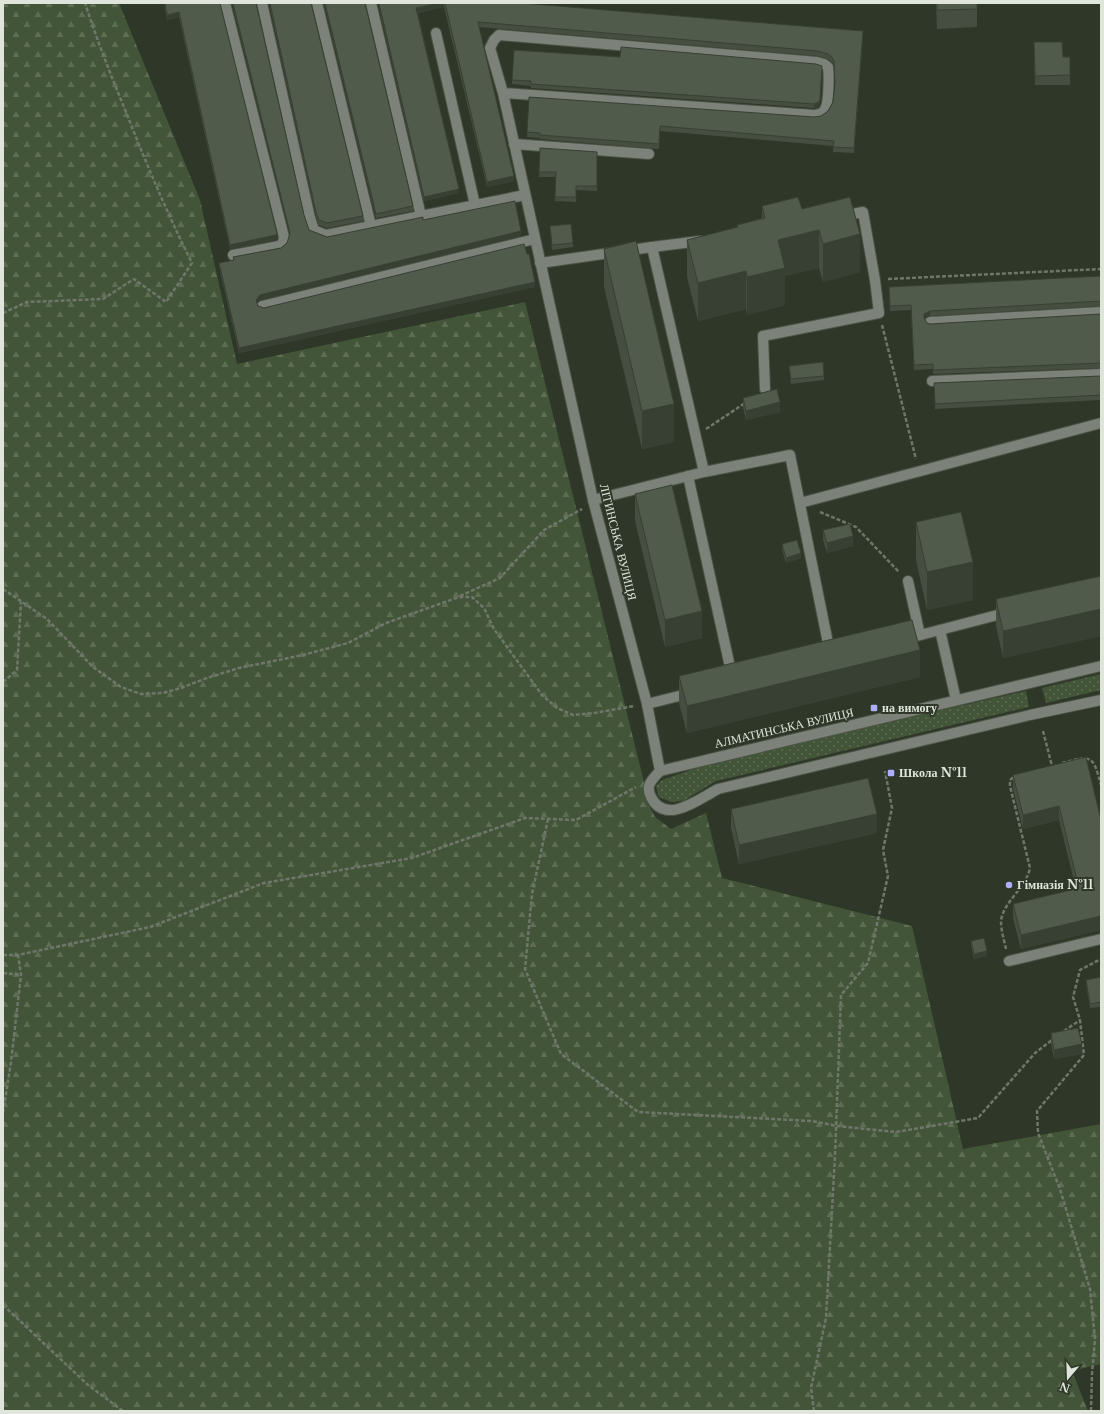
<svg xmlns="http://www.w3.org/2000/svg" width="1104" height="1414" font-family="'Libre Baskerville',serif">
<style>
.grass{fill:url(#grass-dots)}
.forest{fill:url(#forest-firs)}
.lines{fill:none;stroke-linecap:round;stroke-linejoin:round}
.minor-casing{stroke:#4a5345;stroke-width:12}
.path{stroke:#6f776a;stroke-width:2.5;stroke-dasharray:4 2;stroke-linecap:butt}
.minor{stroke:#7c8179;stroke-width:10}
.wall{fill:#454e40}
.shaded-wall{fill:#384034}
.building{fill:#505b4b;stroke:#384034}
.poi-dot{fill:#afaefa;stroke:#2e3728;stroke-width:1.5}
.labels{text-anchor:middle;stroke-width:4;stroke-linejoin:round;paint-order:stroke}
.street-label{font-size:12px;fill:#dfe5db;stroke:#2e3728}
.poi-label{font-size:12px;font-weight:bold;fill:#dfe5db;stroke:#2e3728;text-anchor:start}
</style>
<defs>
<pattern id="grass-dots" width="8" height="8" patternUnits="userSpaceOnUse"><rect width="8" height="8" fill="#435538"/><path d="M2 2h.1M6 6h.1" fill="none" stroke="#5e6d54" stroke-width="1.8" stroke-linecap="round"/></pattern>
<pattern id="forest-firs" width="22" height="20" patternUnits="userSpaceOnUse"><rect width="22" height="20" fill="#435538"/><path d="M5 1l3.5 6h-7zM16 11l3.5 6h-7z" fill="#5e6d54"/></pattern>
</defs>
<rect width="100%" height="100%" fill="#2e3728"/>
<g class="grass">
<path d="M1101,674V690L1046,703L1042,688Z"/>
<path d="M1026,691L1029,707L716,781L683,801L671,802L659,797L656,786L662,780L714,762Z"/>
</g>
<path class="forest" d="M3,3H119L200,200L237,364L525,302L644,782V795L655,817L671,829L706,813L722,878L912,926L963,1149L1101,1124V1364L1072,1371L1088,1411H3Z"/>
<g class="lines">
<g class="minor-casing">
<g id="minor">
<path d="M225,3L284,237L283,243L279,246L233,255"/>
<path d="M262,3L310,218L314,230L326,235L525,195"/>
<path d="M317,3L371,226"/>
<path d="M371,3L421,216"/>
<path d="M436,33L475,205"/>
<path d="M503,93L814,115C819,114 823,114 825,109C829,103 829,74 828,67L824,64L817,62L499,35L494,40L490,48L503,93L593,500L647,704L660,771C652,780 645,785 651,797C665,826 699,799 718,789L1030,715L1101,700"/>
<path d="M514,144L649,154"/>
<path d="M652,247L700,241"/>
<path d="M540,263L652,247L704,472L790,455L830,653"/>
<path d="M262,306L535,239"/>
<path d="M930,322L1101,312"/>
<path d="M932,381L1101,374"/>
<path d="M765,389L763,336L879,313L875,280L863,212L842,216"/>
<path d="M688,476L732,676"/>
<path d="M593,500L704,472"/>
<path d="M800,503L1101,423"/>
<path d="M908,581L920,635"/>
<path d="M940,630L956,700"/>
<path d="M905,639L1009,612"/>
<path d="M647,704L691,693"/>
<path d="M660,771L1101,666"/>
<path d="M1009,961L1101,939"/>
</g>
</g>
<g class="path">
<path d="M888,279L1101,269"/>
<path d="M3,313L27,302L103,299L134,279L166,302L192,263C167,213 146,163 126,112C111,76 97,40 85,3"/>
<path d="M882,325L916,459"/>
<path d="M706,429L745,403"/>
<path d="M820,512L856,527L899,572"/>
<path d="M3,589L47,619L93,667L121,687L141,694L163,693L181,688L207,678L239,668L303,655L348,643L386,623L459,597H472L484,608L494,629L542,695L557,708L573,715L594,713L634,706"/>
<path d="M460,596L500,578L544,530L582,509"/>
<path d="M3,682L17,670L21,602"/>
<path d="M1043,731L1052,766"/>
<path d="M1062,763C1092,755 1093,755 1101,785"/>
<path d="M548,819L532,894L525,969L561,1054L638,1112L812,1121L837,1126L896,1132L978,1118L1035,1053L1052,1040"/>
<path d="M1006,949C1004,940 1001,930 1001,921C1003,902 1026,888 1030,868L1010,786V780L1015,776"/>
<path d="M3,955H18L150,927L264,883L412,858L525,818L576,820L636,787"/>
<path d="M3,973L21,975"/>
<path d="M1064,1031L1080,1020"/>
<path d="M3,1113L11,1062L21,975L18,955"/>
<path d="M3,1305L88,1385L123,1411"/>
<path d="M814,1411L811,1388L826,1318L835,1156L841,995L868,963L888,876L883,850L892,808L885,771"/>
<path d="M1091,1411L1092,1374L1095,1339L1090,1289L1060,1189L1038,1133L1037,1111L1084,1055L1080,1020L1073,997L1080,970L1101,959"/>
</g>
<use href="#minor" class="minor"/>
</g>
<g class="wall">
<path d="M164,3H220L277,237L276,240L230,249L179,17L167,20Z"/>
<path d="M232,3H256L304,215L309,230L327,237L423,220L521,236L260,300L257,303L258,306L264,308L527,254L535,287L239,353L219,267V263L233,260V257L281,248L287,243L290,235Z"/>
<path d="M269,3H311L363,216V221L327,228L319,225L316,216Z"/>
<path d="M324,3H365L413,206V211L376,218Z"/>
<path d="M378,3H521L863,36L854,153L833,152V146L660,131L659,149L540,139V138L527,137V132L814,117L821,116L828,111L833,102L835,85L834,66L832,62L828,59L818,56L479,27L514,181L487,187L444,7L418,13L459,193L424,201Z"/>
<path d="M875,3H893V4Z"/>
<path d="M936,3H977V27L937,29Z"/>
<path d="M1034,42L1063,57H1070V85H1035Z"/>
<path d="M512,80L820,104L819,107L814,108L531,88V86L512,84Z"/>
<path d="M540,148L597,152V191L576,190V202L555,201V177H539Z"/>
<path d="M762,206L802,209L860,272L823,282L819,268L785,276V305L747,315L746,309L698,321L687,277V240L737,227V225L762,218Z"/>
<path d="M550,226L573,243V247L552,250Z"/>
<path d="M604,249L674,442L642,449L604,287Z"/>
<path d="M1101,276V306L930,316L924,319L927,323L930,324L1101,314V368L933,374V369L914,370L911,310L890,311L889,292Z"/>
<path d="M789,366L824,376V380L791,384Z"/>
<path d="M1101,376V400L935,409L934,383Z"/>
<path d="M743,398L780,412L746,420L743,407Z"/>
<path d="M635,494L702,638L665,647L635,521Z"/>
<path d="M916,522L973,600L927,610L916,560Z"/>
<path d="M823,530L853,546L827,553L823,540Z"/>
<path d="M782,544L801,558L786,563L782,549Z"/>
<path d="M1101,576V636L1003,658L996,626V599Z"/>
<path d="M679,676L920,677L687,733L679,703Z"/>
<path d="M1013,775L1101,820V930L1021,949L1013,918V904L1076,889L1059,820L1023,829L1013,789Z"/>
<path d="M731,809L877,833L739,864L731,828Z"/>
<path d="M971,941L987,956L974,959L971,945Z"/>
<path d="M1101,977V1007L1090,1008L1086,985V980Z"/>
<path d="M1051,1033L1082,1054L1054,1059L1051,1043Z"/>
</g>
<g class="shaded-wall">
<path d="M440,3H444V7L416,13V8Z"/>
<path d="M179,12V17L167,20V15Z"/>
<path d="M863,31V36L854,153V148Z"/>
<path d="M822,70L820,104L819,107L814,108V104Z"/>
<path d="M514,176V181L487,187V182Z"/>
<path d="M459,189V193L424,201V197Z"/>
<path d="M819,230V268L785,276V305L747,315V277L778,240Z"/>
<path d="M521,231V236L260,300L256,305V300L260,295Z"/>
<path d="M277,233V237L276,240L230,249V245Z"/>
<path d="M860,234V272L823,282V244Z"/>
<path d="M746,271V309L698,321V283Z"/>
<path d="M535,282V287L239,353V348Z"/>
<path d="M930,311V316L924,319V314Z"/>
<path d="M780,402V412L746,420V411Z"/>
<path d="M674,404V442L642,449V411Z"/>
<path d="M853,536V546L827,553V543Z"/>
<path d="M801,553V558L786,563V558Z"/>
<path d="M973,562V600L927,610V572Z"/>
<path d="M1101,609V636L1003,658V631Z"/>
<path d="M702,611V638L665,647V620Z"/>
<path d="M920,650V677L687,733V706Z"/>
<path d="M1059,806V820L1023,829V815Z"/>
<path d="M877,814V833L739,864V845Z"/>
<path d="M1101,916V930L1021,949V935Z"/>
<path d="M987,951V956L974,959V954Z"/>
<path d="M1082,1044V1054L1054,1059V1050Z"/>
</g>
<g class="building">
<path d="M165,3H220L277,233L276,235L230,245L179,12L167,15Z"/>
<path d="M233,3H256L304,215L309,230L327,237L423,217V220L515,201L521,231L260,295L256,300L258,306L264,308L524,244L527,254H529L535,282L239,348L219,263L234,260L233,257L281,248L287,243L290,233Z"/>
<path d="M270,3H311L363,216L327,223L319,220L316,212Z"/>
<path d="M325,3H365L413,206L376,214Z"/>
<path d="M379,3H440L416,8L459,189L424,197Z"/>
<path d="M445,3H521L863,31L854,148L833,147L834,141L660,126L659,144L540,135V133L527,132L529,97L814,117L821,116L828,111L833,102L835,84L834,61L832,57L828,54L818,51L478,22L514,176L487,182Z"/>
<path d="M937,3H977V9L937,10Z"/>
<path d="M1034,42H1062L1063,57H1070V75L1035,76Z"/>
<path d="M621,47L816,64L822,66L820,99L819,102L814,104L531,84V81L512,80L514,50L620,57Z"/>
<path d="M540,148L597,152V186H576V197H555L556,172H539Z"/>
<path d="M798,197L802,209L850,197L860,234L823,244L819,230L778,240L785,268L747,277L746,271L698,283L687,240L738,227L737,225L765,218L762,206Z"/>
<path d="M571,224L573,243L552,245L550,226Z"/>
<path d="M636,241L674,404L642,411L604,249Z"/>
<path d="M1101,276V301L930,311L924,314V318L927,323L930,324L1101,314V363L933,370V364L914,365L911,305L890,306L889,287Z"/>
<path d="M823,362L824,376L791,379L789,366Z"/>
<path d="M1101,376V395L935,404L934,383Z"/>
<path d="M777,389L780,402L746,411L743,398Z"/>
<path d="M672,485L702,611L665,620L635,494Z"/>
<path d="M961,512L973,562L927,572L916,522Z"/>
<path d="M850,524L853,536L827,543L823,530Z"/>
<path d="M797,540L801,553L786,558L782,544Z"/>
<path d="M1101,576V609L1003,631L996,599Z"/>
<path d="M912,620L920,650L687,706L679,676Z"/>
<path d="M1086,757L1101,820V916L1021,935L1013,904L1079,888L1059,806L1023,815L1013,775Z"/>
<path d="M868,778L877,814L739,845L731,809Z"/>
<path d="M984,938L987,951L974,954L971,941Z"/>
<path d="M1101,977V1002L1090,1004L1086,980Z"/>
<path d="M1078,1028L1082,1044L1054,1050L1051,1033Z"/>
</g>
<g class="poi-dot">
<rect x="870" y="704" width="8" height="8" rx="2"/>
<rect x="887" y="769" width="8" height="8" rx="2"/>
<circle cx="1009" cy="885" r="4"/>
</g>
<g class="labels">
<g class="street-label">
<text transform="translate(618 542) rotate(76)" y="4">ЛІТИНСЬКА ВУЛИЦЯ</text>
<text transform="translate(784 728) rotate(-13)" y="4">АЛМАТИНСЬКА ВУЛИЦЯ</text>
</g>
<g class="poi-label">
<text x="882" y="712">на вимогу</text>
<text x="899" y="777">Школа №11</text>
<text x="1017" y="889">Гімназія №11</text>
</g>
</g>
<rect width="1104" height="1414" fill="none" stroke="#dfe5db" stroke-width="8"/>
<g transform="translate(1068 1378) rotate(199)" stroke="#2e3728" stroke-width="3" paint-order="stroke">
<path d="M0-3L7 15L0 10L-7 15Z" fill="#dfe5db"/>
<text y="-6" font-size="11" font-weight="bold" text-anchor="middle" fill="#dfe5db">N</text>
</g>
</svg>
